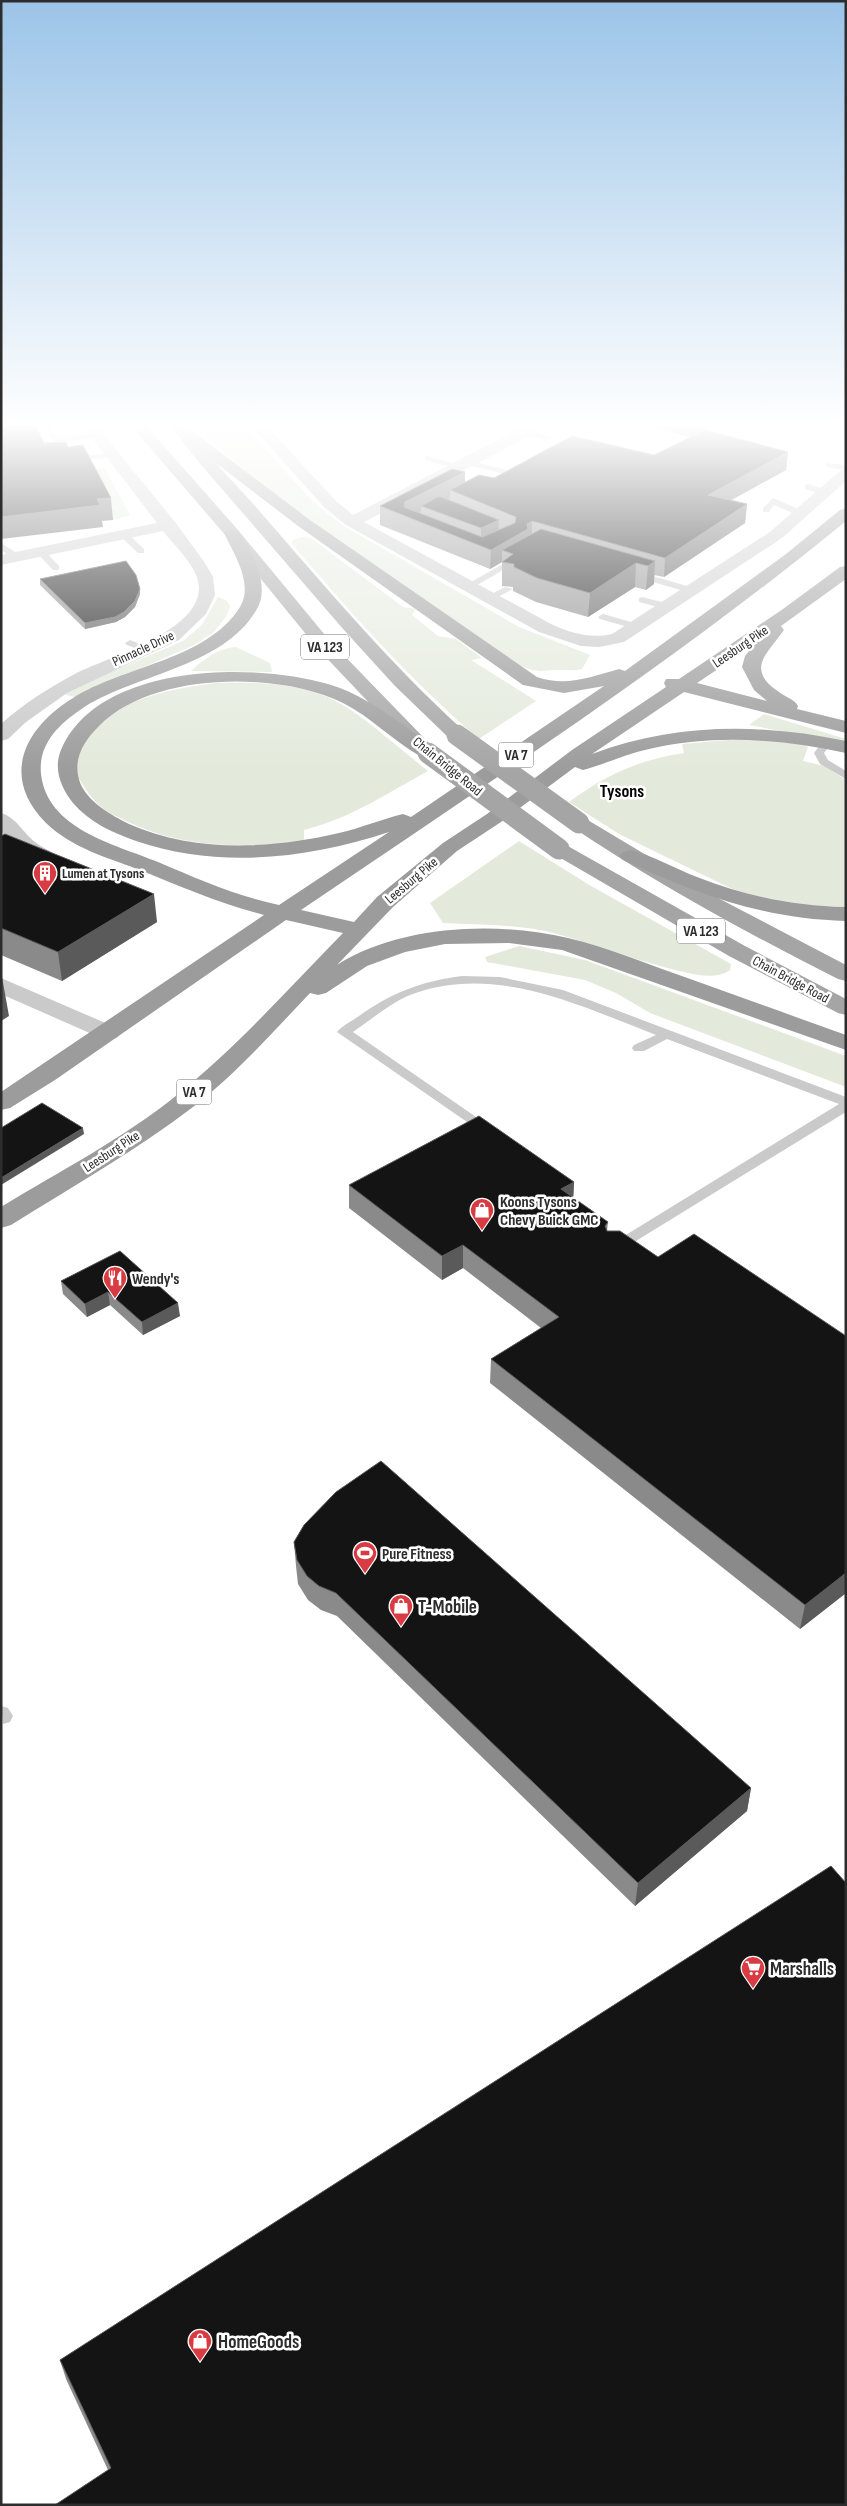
<svg xmlns="http://www.w3.org/2000/svg" width="847" height="2506" font-family="'Sofia Sans Condensed',sans-serif">
<style>
.green{fill:#e3eadc}
.lines{fill:none;stroke-linecap:round;stroke-linejoin:round}
.service{fill:#cacaca;fill-rule:evenodd}
.minor{fill:#cacaca;fill-rule:evenodd}
.primary{fill:#a5a5a5;fill-rule:evenodd}
.trunk{fill:#9c9c9c;fill-rule:evenodd}
.primary-bridge{stroke:#a5a5a5;stroke-width:21}
.wall{fill:#8a8a8a}
.shaded-wall{fill:#5a5a5a}
.building{fill:#141414;stroke:#5a5a5a}
.labels{text-anchor:middle;stroke-width:5;stroke-linejoin:round;paint-order:stroke}
.far-street-label{font-size:14px;fill:#2d2d2d;stroke:#fff}
.far-poi-label{font-size:14px;font-weight:bold;fill:#2d2d2d;stroke:#fff;text-anchor:start}
.shield{fill:#fff;stroke:#6c6c6c;stroke-width:1}
.shield-label{font-size:15px;font-weight:bold;fill:#2d2d2d}
.poi-label{font-size:16px;font-weight:bold;fill:#2d2d2d;stroke:#fff;text-anchor:start}
.far-district-label{font-size:18px;font-weight:bold;fill:#000;stroke:#fff}
.near-poi-label{font-size:19px;font-weight:bold;fill:#2d2d2d;stroke:#fff;text-anchor:start}
</style>
<rect width="100%" height="100%" fill="#fff"/>
<g class="green">
<path d="M205,421H240L313,502L342,525L519,627L590,655L582,669C574,671 570,670 562,670C541,669 541,675 519,665C466,628 412,591 359,555C304,517 248,479 202,430Z"/>
<path d="M85,466L105,469L130,515L113,520Z"/>
<path d="M302,537L311,538L403,607L415,609L412,615L438,636L456,639L482,658L471,660L536,701L479,739C410,680 351,613 292,544L293,540Z"/>
<path d="M218,597L226,600L230,606L227,615L214,632L194,645L75,697L66,695V691L183,641L202,625Z"/>
<path d="M236,647L270,663L272,672L191,671C204,659 218,648 236,647Z"/>
<path d="M216,683C258,682 305,682 343,705C373,724 400,749 428,771C384,795 353,817 304,830V841C243,849 180,848 124,820C117,816 107,813 101,807C89,796 82,784 74,770C89,703 157,691 216,683Z"/>
<path d="M764,714L846,739V743L749,725Z"/>
<path d="M729,740H758L803,744L808,747L803,761L824,766L846,780V907L795,905L757,897L730,888L619,834L569,802C604,776 640,759 684,753L682,744Z"/>
<path d="M519,841L591,886L731,964L730,970C713,982 685,972 667,968C630,958 594,944 557,934C521,924 480,925 443,923L430,903Z"/>
<path d="M519,946L585,960L846,1056V1087L650,1013L616,993L585,980L487,962L485,957Z"/>
</g>
<g class="lines">
<g class="service">
<path d="M37,421H45L57,437L98,434L102,436L98,438L55,442Z"/>
<path d="M557,421H568L569,422L565,424Z"/>
<path d="M525,431L550,436L551,438L547,440L522,435V431Z"/>
<path d="M113,453L117,455L116,457L69,461L65,459L69,457Z"/>
<path d="M428,456L460,465L461,467L457,469L425,460V456Z"/>
<path d="M467,460L512,471L513,473L509,475L464,464V460Z"/>
<path d="M826,463L846,465V470L826,467Z"/>
<path d="M808,484L827,490L828,492L824,495L805,489V485Z"/>
<path d="M773,498L803,511L804,513L797,515L774,505L769,512H763V508Z"/>
<path d="M121,533H127L144,549V553H138L121,537Z"/>
<path d="M1,543L20,555V559H14L1,550Z"/>
<path d="M38,550H44L59,566V570H53L38,554Z"/>
<path d="M517,556L524,558L472,588L464,586Z"/>
<path d="M635,571L694,588L696,590L691,593L632,576L630,574Z"/>
<path d="M505,587L513,589L492,600L484,598Z"/>
<path d="M642,597L669,604L671,606L666,609L639,602V598Z"/>
<path d="M603,614L638,624L640,626L635,629L600,619L598,617Z"/>
<path d="M130,640L148,647L150,649L145,652L127,645L125,643Z"/>
<path d="M827,740L832,743L824,753L828,760L846,771V779L820,764L814,753L823,741Z"/>
<path d="M462,976L500,977L563,990L846,1097V1112L618,1252H608L606,1249L608,1246L839,1104L667,1039L644,1051H634L632,1048L634,1045L656,1035C578,1005 494,963 410,995C389,1004 372,1019 353,1032L492,1128L485,1132L480,1131L337,1032C343,1025 352,1021 359,1016C391,993 422,981 462,976Z"/>
<path d="M1,1706L8,1708L13,1716L10,1722L3,1724Z"/>
</g>
<g class="minor">
<path d="M79,421H93L175,522L205,563L213,577L215,595L206,614L179,640L67,693L26,722L8,739L1,741V724C23,704 47,689 73,675C106,657 199,633 199,588C199,567 175,547 163,531L1,565V555L157,523Z"/>
<path d="M247,421H262L336,501L353,515L534,421H551L530,436L364,522L551,624C571,633 590,639 612,634L770,532L841,470L846,469V481L782,538L624,642L599,647L581,646L539,632L346,525L324,507Z"/>
<path d="M1,813C16,817 23,833 35,842C44,849 55,852 62,861L59,866C36,871 15,846 1,831Z"/>
<path d="M1,978L117,1028L121,1033L117,1038L109,1040L101,1038L1,994Z"/>
</g>
<g class="primary">
<path d="M127,421H142L238,530L330,641L427,741L430,745L427,749H413L318,649L226,536Z"/>
<path d="M167,421H181C204,452 231,479 256,507C323,584 388,662 464,731L467,735L464,739H450L395,686L344,630L196,459Z"/>
<path d="M579,817L586,819L718,898L846,965V981L838,979C747,933 657,884 572,827L569,823L572,819Z"/>
<path d="M559,843L566,845L745,946L846,999V1015L838,1013L729,956L552,853L548,849L552,845Z"/>
</g>
<g class="trunk">
<path d="M178,423L183,424L310,520L537,677C567,687 590,677 619,669L625,671L786,554L840,510L846,508V521C673,663 485,785 301,910L354,922L377,897L443,843L487,814L572,750L666,687L664,683L666,679H679L783,609L840,567L846,566V579L781,626L784,630C767,654 745,669 779,692C785,697 794,699 798,706L797,709L846,721V733L684,692L592,754C675,723 760,723 846,741V753C781,739 714,734 649,749C626,754 605,764 583,770L575,767L501,822L457,851L393,907L337,965C399,925 497,921 568,938C610,948 652,966 693,980C744,998 795,1017 846,1035V1050L562,950L509,943L445,944L405,952L367,966L326,993L318,995L310,993C273,1032 236,1074 193,1107C135,1151 72,1187 11,1225L1,1228V1207C60,1171 124,1138 177,1095C238,1046 289,988 343,933L286,920L55,1080L10,1108L1,1110V1092L264,915C221,904 182,887 140,870C108,858 72,848 46,823C0,777 24,728 73,698C123,666 207,660 240,607C254,584 234,554 224,533L226,530H238C251,549 270,584 258,607C226,668 132,674 80,710C58,725 38,745 41,774C47,829 114,844 158,862C198,879 236,896 279,905L389,832C308,859 218,869 136,841C113,833 89,822 73,803C61,788 53,769 61,750C98,663 252,662 328,684C357,692 382,710 406,727C416,735 431,743 438,753L435,757C429,759 425,759 420,756C393,741 371,717 343,703C278,671 152,672 99,726C83,742 71,761 81,785C90,803 111,815 129,824C194,853 271,849 339,833C361,828 382,819 403,814L411,817L604,686L564,693L523,685L298,526L173,430L171,427L173,424ZM754,645L745,656L742,667L754,690L767,701L697,683Z"/>
<path d="M630,850C653,855 675,869 697,877C746,896 793,906 846,907V921C763,919 697,894 623,860L619,856L623,852Z"/>
</g>
<g class="primary-bridge">
<path d="M457,735L579,823"/>
<path d="M428,753L559,849"/>
</g>
</g>
<g class="wall">
<path d="M632,421H723L689,437Z"/>
<path d="M788,452L786,470L731,500L747,504L745,523L664,577L654,575V584L646,590L635,587L588,617L536,602L513,591V587L502,586V562L490,569L380,525V506L465,472V482L654,455Z"/>
<path d="M40,579L140,594L135,607L125,617L116,622L85,629L40,585Z"/>
<path d="M1,836L157,922L62,981L1,955Z"/>
<path d="M574,1182L573,1198L608,1222L607,1231L846,1593L800,1629L490,1383L491,1359L541,1328L463,1268L442,1280L349,1208V1185Z"/>
<path d="M120,1251L180,1316L143,1335L110,1305L87,1317L63,1294L61,1281Z"/>
<path d="M294,1542L751,1788L747,1811L635,1906L337,1616L321,1610L308,1600L298,1584L296,1566Z"/>
<path d="M831,1866L108,2470L66,2379L60,2360Z"/>
</g>
<g class="shaded-wall">
<path d="M692,421H723L689,437L691,421Z"/>
<path d="M788,452L786,470L706,514L708,495Z"/>
<path d="M465,472V490H450V498L428,509L421,506V512L410,518L404,507L405,502Z"/>
<path d="M111,498L113,520L102,521L103,527L1,539V517L97,499Z"/>
<path d="M747,504L745,523L664,577L665,558Z"/>
<path d="M499,520L498,538L481,546V528Z"/>
<path d="M532,521V540L513,554L502,550V562L490,569L491,550Z"/>
<path d="M655,561L654,584L646,590L648,566Z"/>
<path d="M636,563L635,587L588,617L590,593Z"/>
<path d="M140,589V594L135,607L125,617L116,622L85,629V623Z"/>
<path d="M154,894L157,922L62,981L58,952Z"/>
<path d="M2,977L9,1016L1,1021V978Z"/>
<path d="M83,1128L84,1134L1,1185V1178Z"/>
<path d="M574,1182L573,1205L561,1189Z"/>
<path d="M463,1245V1268L442,1280V1256Z"/>
<path d="M108,1292L110,1305L87,1317L85,1304Z"/>
<path d="M178,1303L180,1316L143,1335L142,1322Z"/>
<path d="M846,1573V1593L800,1629L805,1605Z"/>
<path d="M751,1788L747,1811L635,1906L638,1883Z"/>
</g>
<g class="building">
<path d="M1,421H33L44,443L66,442L68,447L83,445L111,498L97,499L100,505L1,517Z"/>
<path d="M705,430L788,452L708,495L747,504L665,558L532,521L527,524L528,529L491,550L380,506L452,469L465,472L405,502L404,507L482,537L515,523L516,517L450,490L479,475L494,478L572,436L654,455Z"/>
<path d="M439,496L499,520L481,528L421,506Z"/>
<path d="M541,529L655,561L648,566L636,563L590,593L537,578L514,567V564L502,562L513,554L502,550Z"/>
<path d="M126,561L136,575L140,589L135,601L124,612L115,617L85,623L40,579Z"/>
<path d="M5,834L154,894L58,952L1,928V836Z"/>
<path d="M42,1103L83,1128L1,1178V1128Z"/>
<path d="M479,1116L574,1182L561,1189L608,1222L605,1226L607,1231H620L658,1257L694,1234L846,1336V1573L805,1605L491,1359L559,1317L463,1245L442,1256L349,1185Z"/>
<path d="M120,1251L178,1303L142,1322L108,1292L85,1304L61,1281Z"/>
<path d="M381,1461L751,1788L638,1883L336,1593L319,1586L307,1576L297,1560L294,1542L304,1525L336,1492Z"/>
<path d="M831,1866L846,1883V2505H55L111,2468L60,2360Z"/>
</g>
<linearGradient id="sky" x2="0" y2="1"><stop stop-color="#9bc4e8"/><stop offset="0.55" stop-color="#fff"/><stop offset="1" stop-color="#fff" stop-opacity="0"/></linearGradient>
<rect width="847" height="772" fill="url(#sky)"/>
<defs>
<g id="building-pin" transform="scale(1.25)"><path d="M0 17L-7.5 6A9.5 9.5 0 1 1 7.5 6Z" fill="#d83b42" stroke="#fff"/><path d="M-4-6H4V6H1V3H-1V6H-4ZM-2.5-4.3h1.7v1.8h-1.7ZM.8-4.3h1.7v1.8H.8ZM-2.5-1h1.7V.8h-1.7ZM.8-1h1.7V.8H.8Z" fill="#fff"/></g>
<g id="shop-pin" transform="scale(1.25)"><path d="M0 17L-7.5 6A9.5 9.5 0 1 1 7.5 6Z" fill="#d83b42" stroke="#fff"/><path d="M-5-2.5h2.3a2.7 3.5 0 0 1 5.4 0H5L5.5 6h-11ZM-1.5-2.5h3a1.5 2.3 0 0 0-3 0Z" fill="#fff"/></g>
<g id="restaurant-pin" transform="scale(1.25)"><path d="M0 17L-7.5 6A9.5 9.5 0 1 1 7.5 6Z" fill="#d83b42" stroke="#fff"/><path d="M-5-6h1v4h1v-4h1v4h1v-4h1v5L-1.5 .5V6h-2V.5L-5-1ZM5-6V6H3V1.5H1.5Q1.5-4 5-6Z" fill="#fff"/></g>
<g id="stadium-pin" transform="scale(1.25)"><path d="M0 17L-7.5 6A9.5 9.5 0 1 1 7.5 6Z" fill="#d83b42" stroke="#fff"/><path d="M0-5a6.5 5 0 1 0 0 10a6.5 5 0 1 0 0-10ZM-3.5-1.8h7v3.6h-7Z" fill="#fff"/></g>
<g id="supermarket-pin" transform="scale(1.25)"><path d="M0 17L-7.5 6A9.5 9.5 0 1 1 7.5 6Z" fill="#d83b42" stroke="#fff"/><path d="M-6-5.5h2.5l.6 2H6L4.5 2H-2.5L-4.4-4H-6ZM-1.5 3.2a1.3 1.3 0 1 0 .1 0ZM3 3.2a1.3 1.3 0 1 0 .1 0Z" fill="#fff"/></g>
</defs>
<g fill-rule="evenodd">
<use href="#building-pin" x="45" y="873"/>
<use href="#shop-pin" x="482" y="1210"/>
<use href="#restaurant-pin" x="115" y="1278"/>
<use href="#stadium-pin" x="365" y="1553"/>
<use href="#shop-pin" x="401" y="1606"/>
<use href="#supermarket-pin" x="753" y="1968"/>
<use href="#shop-pin" x="200" y="2341"/>
</g>
<g class="labels">
<g class="far-street-label">
<text transform="translate(740 646) rotate(-34)" y="5">Leesburg Pike</text>
<text transform="translate(143 648) rotate(-25)" y="5">Pinnacle Drive</text>
<text transform="translate(448 766) rotate(39)" y="5">Chain Bridge Road</text>
<text transform="translate(411 880) rotate(-40)" y="5">Leesburg Pike</text>
<text transform="translate(791 979) rotate(28)" y="5">Chain Bridge Road</text>
<text transform="translate(111 1151) rotate(-33)" y="5">Leesburg Pike</text>
</g>
<g class="far-poi-label">
<text x="62" y="878">Lumen at Tysons</text>
</g>
<g class="shield">
<rect x="301" y="634.5" width="48" height="25" rx="4"/>
<rect x="498.5" y="742.5" width="35" height="25" rx="4"/>
<rect x="677" y="918.5" width="48" height="25" rx="4"/>
<rect x="176.5" y="1079.5" width="35" height="25" rx="4"/>
</g>
<g class="shield-label">
<text x="325" y="652">VA 123</text>
<text x="516" y="760">VA 7</text>
<text x="701" y="936">VA 123</text>
<text x="194" y="1097">VA 7</text>
</g>
<g class="poi-label">
<text x="500" y="1207">Koons Tysons<tspan x="500" dy="18">Chevy Buick GMC</tspan></text>
<text x="132" y="1284">Wendy's</text>
<text x="382" y="1559">Pure Fitness</text>
</g>
<g class="far-district-label">
<text x="622" y="797">Tysons</text>
</g>
<g class="near-poi-label">
<text x="418" y="1613">T-Mobile</text>
<text x="770" y="1975">Marshalls</text>
<text x="218" y="2348">HomeGoods</text>
</g>
</g>
<rect width="847" height="2506" fill="none" stroke="#2d2d2d" stroke-width="5"/>
</svg>
